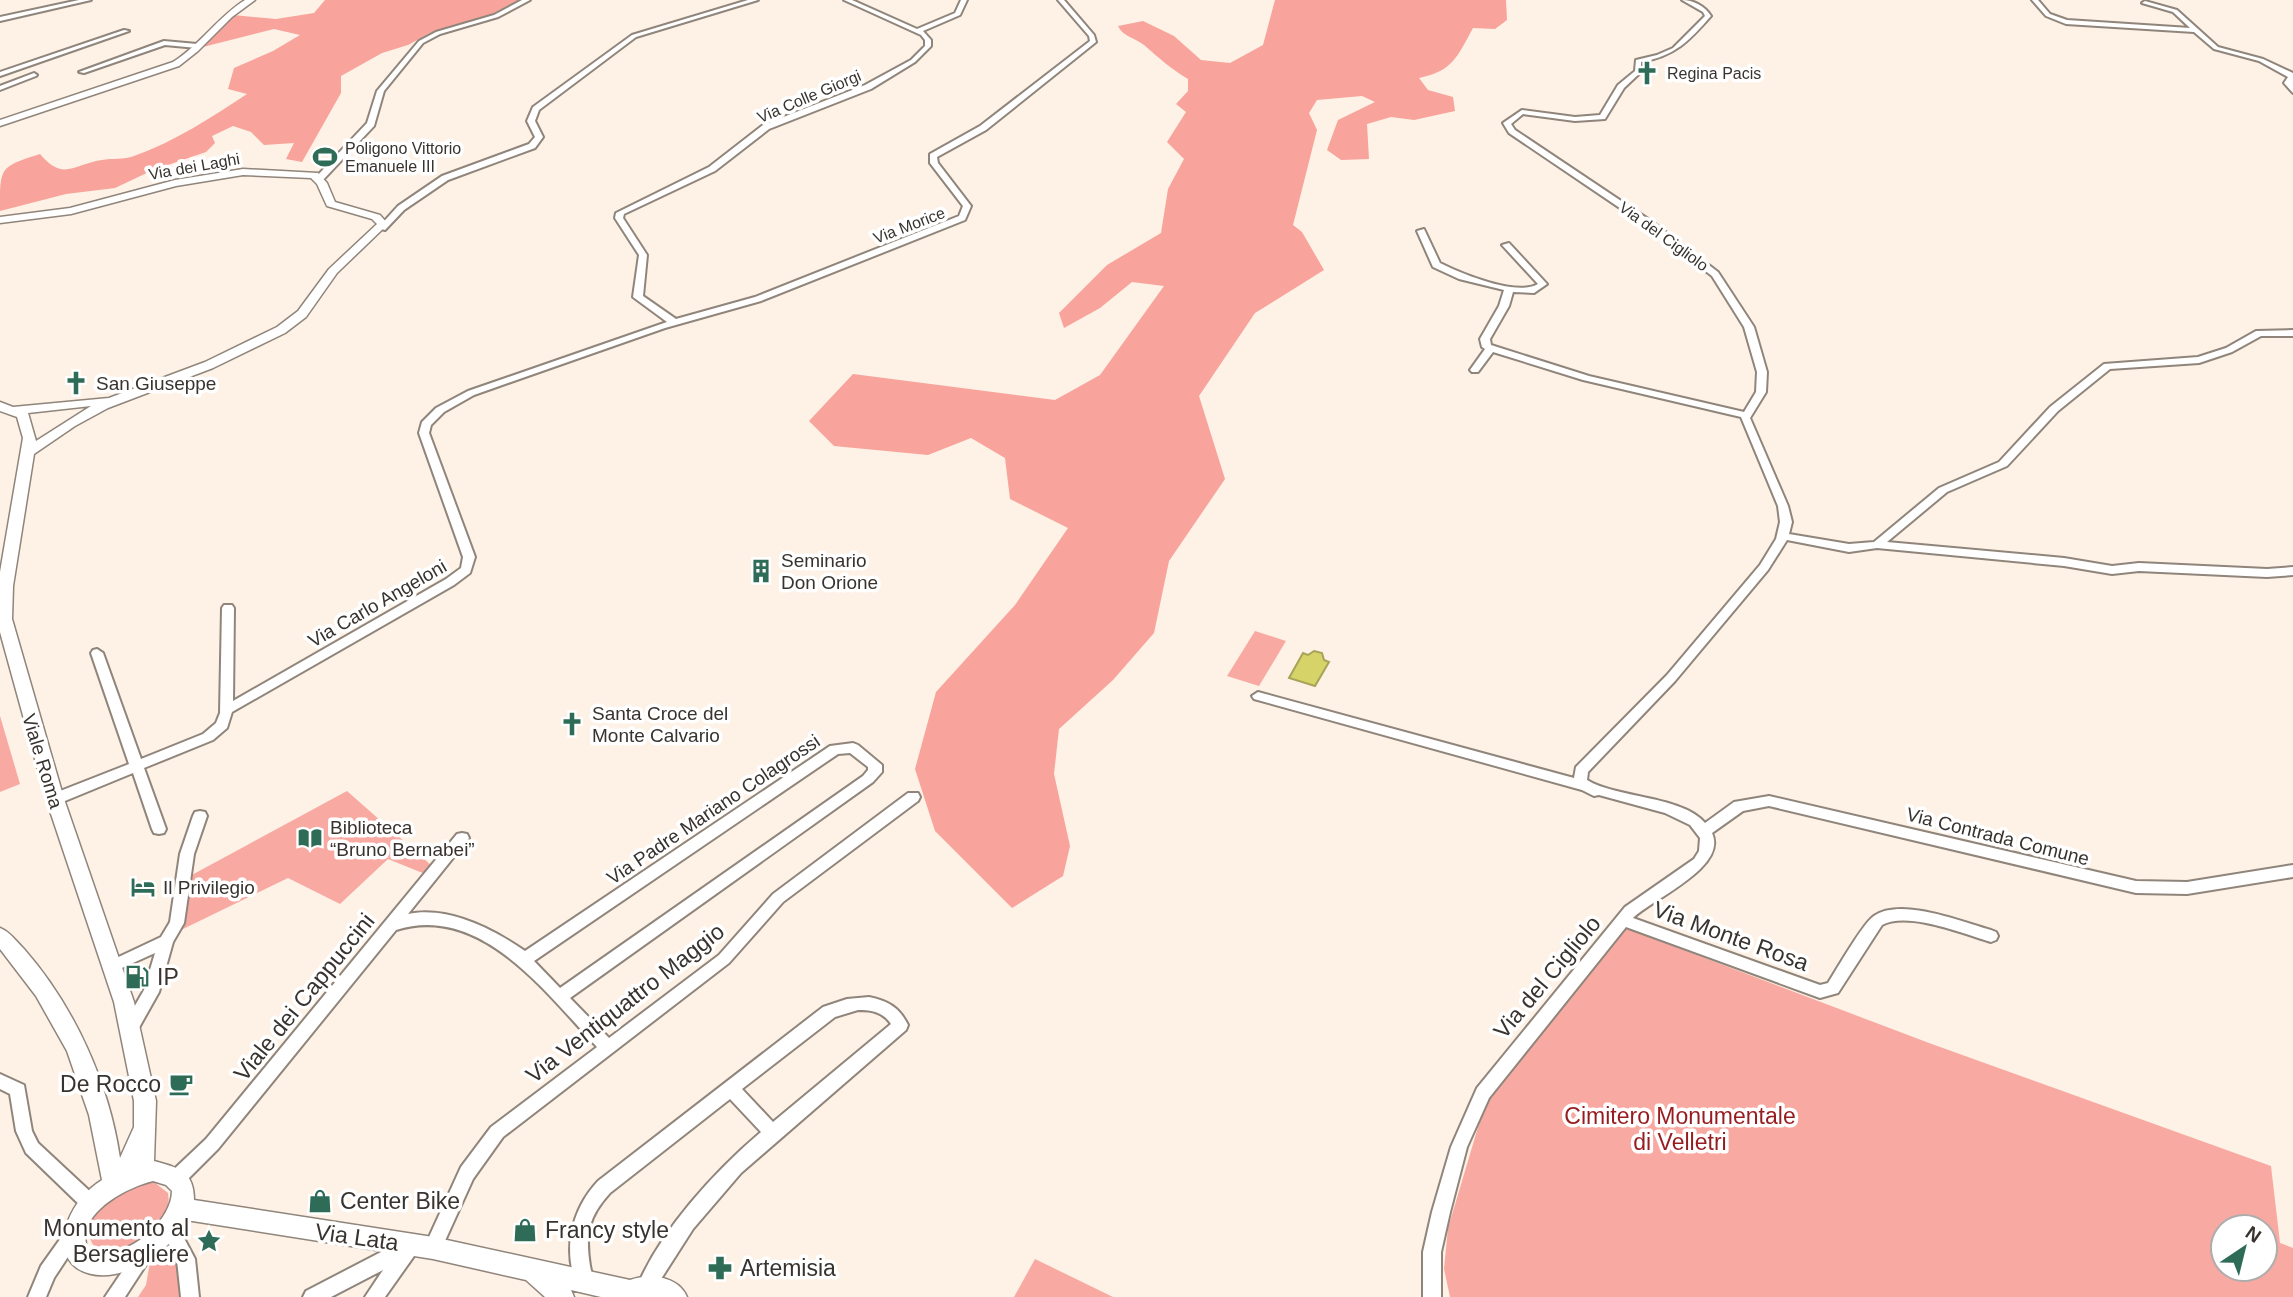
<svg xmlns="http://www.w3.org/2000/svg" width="2293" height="1297" font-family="Helvetica,sans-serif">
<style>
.green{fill:#f8aaa2;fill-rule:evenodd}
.forest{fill:#f8a39b}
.water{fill:#d6d369;stroke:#a7a358;stroke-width:2}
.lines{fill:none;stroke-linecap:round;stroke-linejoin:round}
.minor-casing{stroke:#90857b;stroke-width:4}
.major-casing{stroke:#90857b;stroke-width:3}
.minor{fill:#fff;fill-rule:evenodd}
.major{fill:#fff;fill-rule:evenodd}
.labels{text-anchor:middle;stroke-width:7;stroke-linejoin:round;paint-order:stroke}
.far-poi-label{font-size:16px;fill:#38332f;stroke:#fff;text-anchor:start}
.far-street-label{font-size:16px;fill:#38332f;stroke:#fff}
.poi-label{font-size:19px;fill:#38332f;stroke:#fff;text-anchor:start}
.street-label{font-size:19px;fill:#38332f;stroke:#fff}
.near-street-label{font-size:23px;fill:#38332f;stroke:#fff}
.near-poi-label{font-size:23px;fill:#38332f;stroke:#fff;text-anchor:start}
.near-park-label{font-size:23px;fill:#971c1f;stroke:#fff}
</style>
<rect width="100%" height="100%" fill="#fef1e5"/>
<g class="green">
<path d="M1255,631L1286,641L1259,686L1227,676Z"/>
<path d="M0,716L20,784L0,792Z"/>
<path d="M347,791L432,866L425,874L388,859L340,904L288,878L181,930L190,876Z"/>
<path d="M1623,927L1929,1043L2271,1166L2280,1243L2293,1248V1297H1450L1444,1269L1448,1228L1484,1107ZM2223,1227H2265V1269H2223Z"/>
<path d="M141,1182H154L168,1193C175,1228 125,1262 94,1246C73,1213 118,1195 141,1182Z"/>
<path d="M167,1248L175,1257L181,1297H138L146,1285L150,1262Z"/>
<path d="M1035,1259L1113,1297H1014Z"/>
</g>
<g class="forest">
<path d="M325,0H519L492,14L430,33L408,45L382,53L341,76V93L302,162L286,159L294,143L264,145L251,132L233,126L212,136L215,143L206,152L153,170L115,188L66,194L0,211C0,166 0,167 40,154C63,182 74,164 102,160C112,158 124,160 134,156C174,142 212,117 247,94L228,89L234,68L273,51L300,35L274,29L203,47L233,15L276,19L314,13Z"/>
<path d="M1275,0H1506L1507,20L1495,29L1473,28C1457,57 1453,71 1419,78L1428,90L1453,97L1455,111L1414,120L1391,117L1367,124L1369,159L1341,160L1327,150L1338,120L1375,102L1362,96L1317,100L1309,113L1317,130L1293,225L1302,232L1324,270L1255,313L1199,396L1225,479L1169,561L1154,633L1113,680L1059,729L1054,774L1070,846L1063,876L1012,908L935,831L915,769L936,692L1015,605L1068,528L1010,499L1005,458L971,438L928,455L834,446L809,421L853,374L1055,400L1100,375L1164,286L1132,282L1100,308L1064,328L1059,313L1107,265L1161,233L1168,189L1184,159L1167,142L1186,112L1176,104L1188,91V79C1171,69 1159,58 1144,45C1136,38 1123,37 1118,26L1143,21L1174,36L1201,60L1230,63L1263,45Z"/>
</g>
<path class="water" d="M1314,651L1322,653L1324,660L1329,662L1315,686L1289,678L1303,653L1308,655Z"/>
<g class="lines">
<g class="minor-casing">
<g id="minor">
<path d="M79,0H91L0,21V17Z"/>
<path d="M522,0H530L498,17L440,34L423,43L384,91L374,126L322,181H316V177L367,123L377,91L419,41L436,32L494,15Z"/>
<path d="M748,0H758L636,37L539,110L535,121L543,137L535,148L448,180L404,210L385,230L378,228L398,206L442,176L529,144L535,137L527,121L533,107L632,35Z"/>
<path d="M844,0H852L917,29L955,13L961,0H967L960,15L923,31L931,40V46L915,62L871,89L769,129L715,171L624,214L623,218L647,255L643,296L676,319L755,297L959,216L963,206L930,163V154L980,126L1090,41L1089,36L1058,0H1064L1094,35L1096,42L986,130L937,157L938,163L971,206L965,220L761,301L665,328L474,395L444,412L431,425L429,433L475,557L470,573L454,585L232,712L227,728L213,740L144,768L166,829L164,833L159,834L154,833L152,829L133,773L60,803H50L48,799L50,795L129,764L91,653L93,650L97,649L103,653L141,759L203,734L216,723L220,713L222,608L224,605H232L234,608L233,701L446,579L461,568L463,557L419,433L422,422L436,408L468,391L667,322L633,297L639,255L615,218L616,213L709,167L763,125L865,85L911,60L925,46V40L921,35Z"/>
<path d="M1682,0C1693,0 1705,6 1711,16C1689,41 1675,56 1641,62V72L1624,88L1605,119L1575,121L1523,114L1511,124L1515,130L1654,223L1718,272L1754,327L1767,372L1766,392L1750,418L1788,506L1792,522L1789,534L1849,544L1874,542L1939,488L1999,462L2050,407L2104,364L2198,357L2226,348L2256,331L2293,330V336H2261L2232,352L2199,363L2110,369L2058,411L2007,466L1947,492L1887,542L2064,558L2112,566L2139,563L2267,569L2293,567V575L2267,577L2139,571L2112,574L2064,566L1877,548L1849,552L1787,540L1768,570L1675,681L1588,772L1587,780C1616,798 1683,796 1705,823L1734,802L1769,796L2136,881L2187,882L2293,865V877L2187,894L2136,893L1769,806L1743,811L1712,833C1728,867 1654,898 1633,918L1820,985L1828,983C1837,969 1863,923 1874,916C1901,897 1962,922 1991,930L1996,932L1998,936L1996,940L1991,942C1964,934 1908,911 1882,925L1838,993L1820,998L1626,927L1489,1098L1467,1147L1450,1212L1441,1252V1297H1423V1252L1432,1212L1451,1147L1477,1088L1625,907L1694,859L1699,851L1700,838L1690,825L1665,813L1599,795L1594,796L1582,790L1254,699L1252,696L1258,692L1574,778L1576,767L1667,675L1760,565L1776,539L1780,522L1778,506L1741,417L1583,380L1493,352L1478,372H1472L1470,370L1485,349L1482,347L1480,339L1499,306L1504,290L1459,279L1433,267L1417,231L1424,229L1440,263C1460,273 1517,297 1538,284L1502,245L1509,243L1547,284L1534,293L1513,292L1509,306L1490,339L1491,345L1589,376L1744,412L1756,392L1757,372L1744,327L1712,276L1648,227L1509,133L1503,123L1522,110L1575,117L1600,115L1618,85L1635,71L1636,60L1657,55L1673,48L1705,16L1703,12Z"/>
<path d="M2032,0H2038L2050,14L2067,20L2190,28L2173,12L2142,3L2145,1L2177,10L2218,47L2263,59L2293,73V93L2284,83L2288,77L2259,61L2214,49L2194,32L2066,24L2046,16Z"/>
<path d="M124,30L129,31L0,76V72Z"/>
<path d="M164,41L197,44L200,46L197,48L165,45L84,73L79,72Z"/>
<path d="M34,73L37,75L36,76L0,90V86Z"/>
<path d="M853,743L858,745L882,765V772L873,782L570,998L609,1038L719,955L773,894L908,793H918L920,797L918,801L783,902L729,963L503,1137L473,1179L439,1254L433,1257L427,1254L424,1248L461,1167L491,1127L597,1047C546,993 481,903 396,930L218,1149L182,1185L176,1187L170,1185L167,1179L170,1173L206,1139L457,834L462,833L467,834L469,838L408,914C448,906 493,929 525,951L830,746ZM850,753L868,767V770L863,776L560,988L534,961L838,754Z"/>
<path d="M200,811L205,812L207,816L194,854L184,923L173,942L159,992L136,1033L130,1035L124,1033L122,1028L144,990L155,953L113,972L108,970L105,966L108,962L161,937L170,922L180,854L193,816L195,812Z"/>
<path d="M869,997C888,1001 899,1007 908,1025L906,1030L741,1173L693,1229L652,1293L646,1296L640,1293L637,1287C661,1230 714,1172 761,1132L730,1099L610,1193C588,1217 585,1234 590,1266C592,1275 594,1280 590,1288L584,1291L578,1288C562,1251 571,1210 598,1181L823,1007L847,999ZM858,1010C872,1010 883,1012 891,1024L773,1122L742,1089L835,1017Z"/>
<path d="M0,1074L24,1085L32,1131L38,1143L96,1197L99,1203L96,1209L90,1211L84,1209L26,1153L16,1131L10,1094L0,1089Z"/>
<path d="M170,1221L176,1223L195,1259L199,1297H181L177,1260L161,1229L164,1223Z"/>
<path d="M74,1226L80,1228L83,1234L54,1278L46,1297H28L41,1266L68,1228Z"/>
<path d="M410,1237L416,1240L419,1246L414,1256L385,1297H365L383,1270L331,1297H303L306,1291Z"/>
<path d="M144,1245L150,1248L153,1254L125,1297H105L138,1248Z"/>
</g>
</g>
<g class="major-casing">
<g id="major">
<path d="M245,0H255L232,17L198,51L179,66L0,126V120L173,62C200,45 218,17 245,0Z"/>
<path d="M243,169L318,173L327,183L335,202L380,215L388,224L337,273L306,317L285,333L213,368L108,408L75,426L34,454L13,586L12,619L64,799L134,1002L156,1101L154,1161C179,1168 194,1171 194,1200L433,1237L630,1280C649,1273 678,1276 687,1297H601L571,1290L574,1297H545L526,1280L433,1259L186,1220C174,1246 142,1269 115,1274C78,1281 53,1257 68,1221C74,1205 87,1189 102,1180L89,1115L67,1051L36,996L0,949V928C10,932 16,941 24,949C74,1006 109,1083 120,1158L134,1127V1101L114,1002L46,799L0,632V572L23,438L17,417L0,411V402L13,407L109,398L205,362L277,327L298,311L329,269L377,224L372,219L327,206L317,184L311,178L243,175L176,186L71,214L0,223V217L70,208L175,180ZM91,406L36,441L28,413ZM153,1181L166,1185L172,1191C172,1224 118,1267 87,1248C76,1213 126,1188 153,1181Z"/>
</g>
</g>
<use href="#minor" class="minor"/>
<use href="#major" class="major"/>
</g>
<defs>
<g id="church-bare" transform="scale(1.89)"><path d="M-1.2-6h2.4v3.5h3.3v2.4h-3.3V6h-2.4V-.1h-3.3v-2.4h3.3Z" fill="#2f6c58" stroke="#fff" stroke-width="2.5" paint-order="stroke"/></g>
<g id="stadium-bare" transform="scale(1.89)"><path d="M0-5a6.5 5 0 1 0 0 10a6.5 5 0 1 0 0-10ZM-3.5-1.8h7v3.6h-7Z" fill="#2f6c58" stroke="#fff" stroke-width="2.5" paint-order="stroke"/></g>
<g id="building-bare" transform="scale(1.89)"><path d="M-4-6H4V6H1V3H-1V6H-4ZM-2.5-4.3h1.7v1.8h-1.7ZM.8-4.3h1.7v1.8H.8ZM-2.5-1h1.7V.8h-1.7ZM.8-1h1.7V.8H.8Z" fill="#2f6c58" stroke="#fff" stroke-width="2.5" paint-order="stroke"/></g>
<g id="library-bare" transform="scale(1.89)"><path d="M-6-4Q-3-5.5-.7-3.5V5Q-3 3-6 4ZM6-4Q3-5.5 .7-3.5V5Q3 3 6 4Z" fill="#2f6c58" stroke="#fff" stroke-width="2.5" paint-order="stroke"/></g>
<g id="hotel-bare" transform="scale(1.89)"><path d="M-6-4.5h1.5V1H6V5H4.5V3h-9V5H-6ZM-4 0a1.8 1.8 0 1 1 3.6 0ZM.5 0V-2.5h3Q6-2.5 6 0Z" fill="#2f6c58" stroke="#fff" stroke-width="2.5" paint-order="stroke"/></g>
<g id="fuel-bare" transform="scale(1.89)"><path d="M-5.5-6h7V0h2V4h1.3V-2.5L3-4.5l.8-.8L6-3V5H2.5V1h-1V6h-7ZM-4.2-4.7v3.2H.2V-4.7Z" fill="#2f6c58" stroke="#fff" stroke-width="2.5" paint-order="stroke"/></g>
<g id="cafe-bare" transform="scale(1.89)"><path d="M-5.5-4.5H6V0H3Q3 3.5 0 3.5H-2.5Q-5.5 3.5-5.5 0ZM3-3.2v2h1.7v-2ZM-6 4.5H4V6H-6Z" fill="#2f6c58" stroke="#fff" stroke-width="2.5" paint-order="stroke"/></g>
<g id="shop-bare" transform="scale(1.89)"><path d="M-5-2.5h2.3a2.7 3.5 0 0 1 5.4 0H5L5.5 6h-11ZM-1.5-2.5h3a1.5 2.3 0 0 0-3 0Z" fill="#2f6c58" stroke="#fff" stroke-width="2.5" paint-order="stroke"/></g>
<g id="sight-bare" transform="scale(1.89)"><path d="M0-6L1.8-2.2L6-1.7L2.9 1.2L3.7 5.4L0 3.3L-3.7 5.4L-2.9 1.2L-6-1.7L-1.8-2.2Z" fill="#2f6c58" stroke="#fff" stroke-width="2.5" paint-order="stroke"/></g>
<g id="pharmacy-bare" transform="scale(1.89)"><path d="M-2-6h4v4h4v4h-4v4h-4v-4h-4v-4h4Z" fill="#2f6c58" stroke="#fff" stroke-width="2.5" paint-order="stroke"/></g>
</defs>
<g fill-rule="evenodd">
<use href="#church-bare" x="1647" y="73"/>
<use href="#stadium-bare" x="325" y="157"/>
<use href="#church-bare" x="76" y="383"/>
<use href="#building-bare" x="761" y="571"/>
<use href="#church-bare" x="572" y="724"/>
<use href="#library-bare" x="310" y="838"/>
<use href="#hotel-bare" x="143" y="887"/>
<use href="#fuel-bare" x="137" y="977"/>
<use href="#cafe-bare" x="181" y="1084"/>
<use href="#shop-bare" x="320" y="1201"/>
<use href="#shop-bare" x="525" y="1230"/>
<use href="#sight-bare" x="209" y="1241"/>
<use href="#pharmacy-bare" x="720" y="1268"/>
</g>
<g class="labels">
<g class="far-poi-label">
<text x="1667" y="79">Regina Pacis</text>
<text x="345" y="154">Poligono Vittorio<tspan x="345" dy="18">Emanuele III</tspan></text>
</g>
<g class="far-street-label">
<text transform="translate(809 96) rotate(-23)" y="6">Via Colle Giorgi</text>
<text transform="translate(194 166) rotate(-10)" y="6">Via dei Laghi</text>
<text transform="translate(909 225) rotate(-21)" y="6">Via Morice</text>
<text transform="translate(1664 236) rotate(36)" y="6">Via del Cigliolo</text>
</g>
<g class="poi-label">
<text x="96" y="390">San Giuseppe</text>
<text x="781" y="567">Seminario<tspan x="781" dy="22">Don Orione</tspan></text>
<text x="592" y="720">Santa Croce del<tspan x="592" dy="22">Monte Calvario</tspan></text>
<text x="330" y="834">Biblioteca<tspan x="330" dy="22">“Bruno Bernabei”</tspan></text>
<text x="163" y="894">Il Privilegio</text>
</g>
<g class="street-label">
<text transform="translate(377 603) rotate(-30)" y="7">Via Carlo Angeloni</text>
<text transform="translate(43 761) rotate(73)" y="7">Viale Roma</text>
<text transform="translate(713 809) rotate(-34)" y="7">Via Padre Mariano Colagrossi</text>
<text transform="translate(1998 836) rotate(14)" y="7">Via Contrada Comune</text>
</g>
<g class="near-street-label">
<text transform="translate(1731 936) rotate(20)" y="8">Via Monte Rosa</text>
<text transform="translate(1547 977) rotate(-50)" y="8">Via del Cigliolo</text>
<text transform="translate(304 997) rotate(-51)" y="8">Viale dei Cappuccini</text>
<text transform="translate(625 1003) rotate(-38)" y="8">Via Ventiquattro Maggio</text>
<text transform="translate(357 1237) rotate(8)" y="8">Via Lata</text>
</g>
<g class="near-poi-label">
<text x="157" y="985">IP</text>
<text x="161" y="1092" text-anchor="end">De Rocco</text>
<text x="340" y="1209">Center Bike</text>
<text x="189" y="1236" text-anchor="end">Monumento al<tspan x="189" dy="26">Bersagliere</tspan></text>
<text x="545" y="1238">Francy style</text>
<text x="740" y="1276">Artemisia</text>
</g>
<g class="near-park-label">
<text x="1680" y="1124">Cimitero Monumentale<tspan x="1680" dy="26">di Velletri</tspan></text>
</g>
</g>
<g transform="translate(2244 1248) rotate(35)"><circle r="33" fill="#ffffff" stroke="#afadac" stroke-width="2"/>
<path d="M0-5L12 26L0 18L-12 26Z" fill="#2f6c58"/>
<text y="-10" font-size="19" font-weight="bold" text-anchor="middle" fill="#38332f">N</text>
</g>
</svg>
